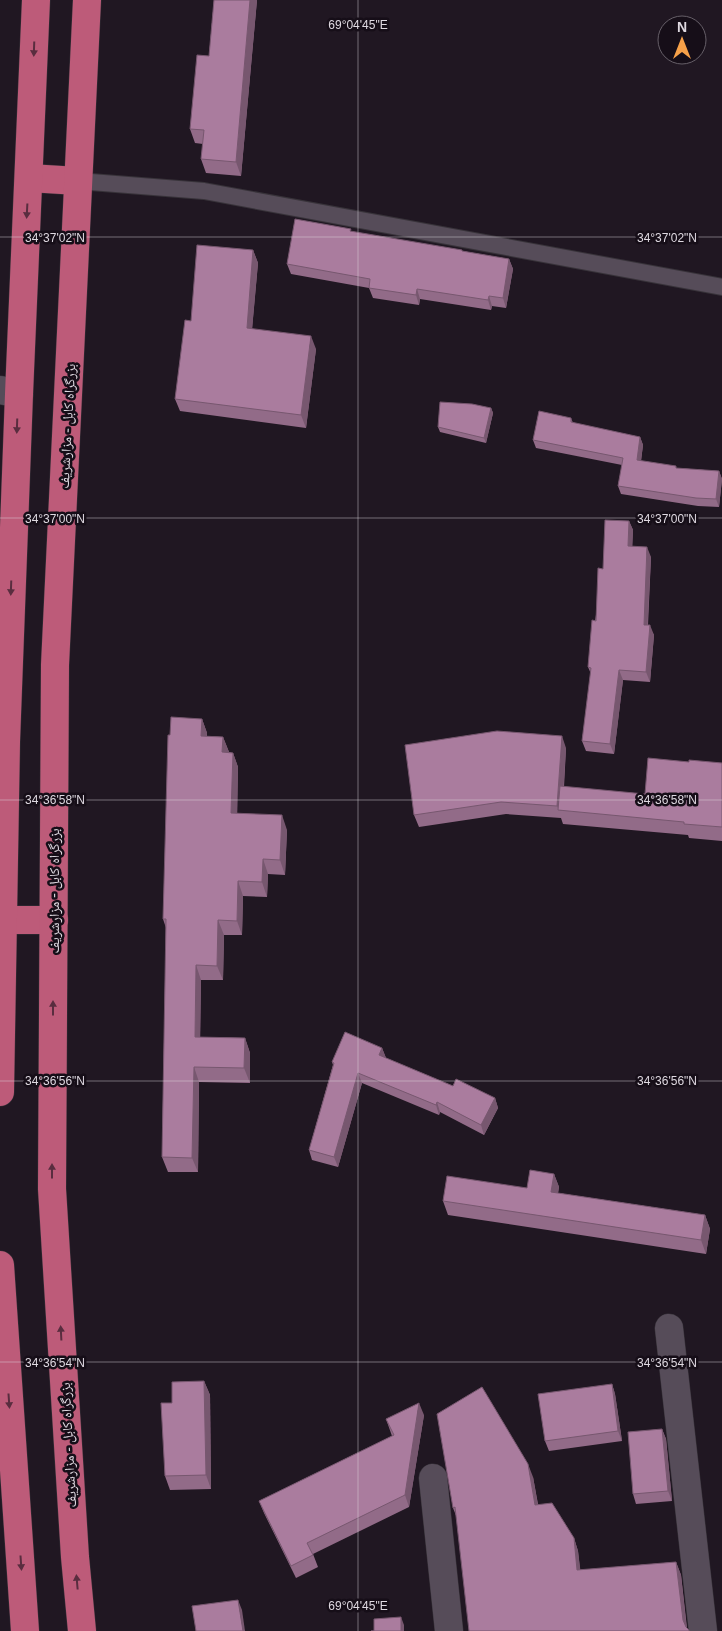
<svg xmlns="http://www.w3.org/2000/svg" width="722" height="1631" font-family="Arial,'Noto Naskh Arabic',sans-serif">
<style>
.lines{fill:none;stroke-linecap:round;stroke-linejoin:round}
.service-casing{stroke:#38333a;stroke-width:18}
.minor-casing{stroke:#38333a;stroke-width:29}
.trunk-casing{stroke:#38333a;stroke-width:29}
.service{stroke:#564c59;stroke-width:16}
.minor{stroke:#564c59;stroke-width:28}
.trunk{stroke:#bd5b79;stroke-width:28}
.wall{fill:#926b88}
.shaded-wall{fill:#77576f}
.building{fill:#aa7c9e;stroke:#77576f}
.oneway{fill:#592d3f}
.ticks{fill:none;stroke:#dfd9e1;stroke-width:1;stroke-opacity:0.45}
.labels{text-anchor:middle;stroke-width:5;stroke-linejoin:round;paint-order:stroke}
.street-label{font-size:14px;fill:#dfd9e1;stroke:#160e18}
.ticks-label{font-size:12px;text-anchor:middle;fill:#dfd9e1;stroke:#160e18;stroke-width:5;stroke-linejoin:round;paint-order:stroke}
</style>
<rect width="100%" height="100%" fill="#201722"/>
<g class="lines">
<g class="service-casing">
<path id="service" d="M78,181L204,191L722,287"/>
</g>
<g class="minor-casing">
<g id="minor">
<path d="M0,390L19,394"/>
<path d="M669,1328L703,1631"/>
<path d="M433,1478L449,1631"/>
</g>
</g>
<g class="trunk-casing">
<g id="trunk">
<path d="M29,178L78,181"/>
<path d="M3,920H54"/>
<path d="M0,1092L6,742L19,394L36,0"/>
<path d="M0,1265L25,1631"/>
<path d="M82,1631L75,1557L52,1189L55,665L87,0"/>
</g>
</g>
<use href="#service" class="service"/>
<use href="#minor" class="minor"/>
<use href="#trunk" class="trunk"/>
</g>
<g class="wall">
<path d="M214,0H257L241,176L206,173L201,159L203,144L195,143L190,129L209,56Z"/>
<path d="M352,232L509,259L513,269L506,308L492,306L491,310L420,299L419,305L373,298L369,288L291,274L287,264Z"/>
<path d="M253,250L258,263L252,329L316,349L306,428L180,411L175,399L191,321Z"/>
<path d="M491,408L493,413L486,443L440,432L438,427Z"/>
<path d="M571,418L573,423L640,437L643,445L641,461L677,468L719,471L722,479L719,507L698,506L621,494L618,486L622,465L536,448L533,440Z"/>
<path d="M629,521L633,530L632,547L651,557L648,625L654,635L650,682L623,680L614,754L586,751L582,741L591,674L588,667L603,569Z"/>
<path d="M202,719L207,733V736L223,737L229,752L233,753L238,767L237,813L287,830L285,875L268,874L267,897L243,896L242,935H224L223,980H201L200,1037L245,1038L250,1053V1083L199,1082L198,1172H168L162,1157L166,928L163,919L170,735Z"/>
<path d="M566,748L564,787L645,794L689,762L722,763V841L689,838L688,835L563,824L561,818L506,814L419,827L414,815Z"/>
<path d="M382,1048L386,1058L453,1086L495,1098L498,1108L484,1135L440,1112L439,1115L362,1083L338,1167L312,1160L309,1150L333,1065L332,1062Z"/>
<path d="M554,1174L559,1187L558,1193L705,1215L710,1229L706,1254L448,1215L443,1201L527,1188Z"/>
<path d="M204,1381L210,1395L211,1489L170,1490L165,1476L172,1403Z"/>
<path d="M612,1384L615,1394L622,1441L549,1451L545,1441Z"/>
<path d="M424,1415L409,1507L313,1554L318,1567L296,1578L264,1513L259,1501L392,1436L386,1419Z"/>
<path d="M662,1429L666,1439L672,1501L636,1504L633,1494Z"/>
<path d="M533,1477L538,1504L574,1538L578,1551L580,1570L676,1562L681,1575L687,1628L457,1518L453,1508Z"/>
</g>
<g class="shaded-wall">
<path d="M250,0H257L241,176L236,162Z"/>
<path d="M253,250L258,263L251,341L247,328Z"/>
<path d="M509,259L513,269L506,308L503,298Z"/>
<path d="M417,289L420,299L419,305L416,295Z"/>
<path d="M489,296L492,306L491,310L488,300Z"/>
<path d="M311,336L316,349L306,428L301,415Z"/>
<path d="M491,408L493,413L486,443L484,438Z"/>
<path d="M640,437L643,445L640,468L637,460Z"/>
<path d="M719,471L722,479L719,507L716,499Z"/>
<path d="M629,521L633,530L632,556L628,546Z"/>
<path d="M647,547L651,557L647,635L644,625Z"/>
<path d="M650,625L654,635L650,682L646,672Z"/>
<path d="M619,670L623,680L614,754L610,744Z"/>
<path d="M202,719L207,733L206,751L201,736Z"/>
<path d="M562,736L566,748L562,811L559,810L557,806Z"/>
<path d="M223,737L229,752L228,767L222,752Z"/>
<path d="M233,753L238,767L237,827L231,813Z"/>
<path d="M282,815L287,830L285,875L280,860Z"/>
<path d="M263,859L268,874L267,897L262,882Z"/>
<path d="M238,881L243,896L242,935L237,921Z"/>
<path d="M218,920L224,935L223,980L217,966Z"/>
<path d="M196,965L201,980L200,1052L195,1037Z"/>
<path d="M245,1038L250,1053V1083L244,1068Z"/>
<path d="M382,1048L386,1058L379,1055Z"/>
<path d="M194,1067L199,1082L198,1172L192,1158Z"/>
<path d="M358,1073L362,1083L338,1167L334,1157Z"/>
<path d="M495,1098L498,1108L484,1135L481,1125Z"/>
<path d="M437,1102L440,1112L439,1115L436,1105Z"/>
<path d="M554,1174L559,1187L556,1206L551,1192Z"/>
<path d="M705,1215L710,1229L706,1254L701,1240Z"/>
<path d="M204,1381L210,1395L211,1489L206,1475Z"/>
<path d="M612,1384L615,1394L622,1441L618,1431Z"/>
<path d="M419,1403L424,1415L409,1507L405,1495Z"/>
<path d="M662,1429L666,1439L672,1501L668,1491Z"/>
<path d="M528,1464L533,1477L540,1517L535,1505Z"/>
<path d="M574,1538L578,1551L582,1583L577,1570Z"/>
<path d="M676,1562L681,1575L687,1631L683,1620Z"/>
<path d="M238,1600L242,1610L245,1631H243Z"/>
<path d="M401,1617L404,1625V1631H401Z"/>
</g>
<g class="building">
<path d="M214,0H250L236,162L201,159L204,130L190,129L197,55L209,56Z"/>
<path d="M295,219L351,229L350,231L462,250V251L509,259L503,298L489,296L488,300L417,289L416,295L369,288L370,279L287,264Z"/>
<path d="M197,245L253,250L247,328L311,336L301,415L175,399L185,320L191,321Z"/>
<path d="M440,402L472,404L491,408L484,438L438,427Z"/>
<path d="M539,411L571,418V422L640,437L637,460L676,466V468L719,471L716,499L696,498L618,486L623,458L533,440Z"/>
<path d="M605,520L629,521L628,546L647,547L644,625H650L646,672L619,670L610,744L582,741L591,668L588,667L592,620L596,621L598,568L603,569Z"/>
<path d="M171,717L202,719L201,736L223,737L222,752L233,753L231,813L282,815L280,860L263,859L262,882L238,881L237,921L218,920L217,966L196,965L195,1037L245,1038L244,1068L194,1067L192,1158L162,1157L166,919H163L168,735H170Z"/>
<path d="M497,731L562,736L557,806L501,802L414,815L405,745Z"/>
<path d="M648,758L689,762V760L722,763V827L684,824V822L558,810L560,786L645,794Z"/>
<path d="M345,1032L382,1048L379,1055L453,1086L456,1079L495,1098L481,1125L437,1102L436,1105L358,1073L334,1157L309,1150L334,1063L332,1062Z"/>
<path d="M530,1170L554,1174L551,1192L705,1215L701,1240L443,1201L447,1176L527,1188Z"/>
<path d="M204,1381L206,1475L165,1476L161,1403H172V1382Z"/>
<path d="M612,1384L618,1431L545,1441L538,1394Z"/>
<path d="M482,1387L528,1464L535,1505L552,1503L574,1538L577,1570L676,1562L683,1620L686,1627L689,1630V1631H469L455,1507L453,1508L437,1414Z"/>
<path d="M419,1403L405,1495L307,1543L313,1555L291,1566L259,1501L394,1435L386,1419Z"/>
<path d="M662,1429L668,1491L633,1494L628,1432Z"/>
<path d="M238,1600L243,1631H196L192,1606Z"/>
<path d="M401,1617V1631H371H374V1619Z"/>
</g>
<defs><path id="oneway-solid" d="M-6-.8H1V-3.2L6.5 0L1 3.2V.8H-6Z" transform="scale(1.25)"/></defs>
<g class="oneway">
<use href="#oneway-solid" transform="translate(34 49) rotate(92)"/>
<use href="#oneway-solid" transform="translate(27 211) rotate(93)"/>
<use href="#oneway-solid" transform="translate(17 426) rotate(92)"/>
<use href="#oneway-solid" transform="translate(11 588) rotate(92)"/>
<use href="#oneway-solid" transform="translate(53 1008) rotate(-90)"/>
<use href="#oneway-solid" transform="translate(52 1171) rotate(-90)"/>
<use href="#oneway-solid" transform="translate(61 1333) rotate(-93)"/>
<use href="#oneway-solid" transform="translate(9 1401) rotate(86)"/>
<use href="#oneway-solid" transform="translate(21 1563) rotate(86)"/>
<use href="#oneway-solid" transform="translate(77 1582) rotate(-95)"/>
</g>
<path class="ticks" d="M358,0V1631M0,237H722M0,518H722M0,800H722M0,1081H722M0,1362H722"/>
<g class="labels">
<g class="street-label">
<text transform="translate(67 426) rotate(-87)" y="5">بزرگراه کابل - مزارشریف</text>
<text transform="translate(54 891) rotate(-90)" y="5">بزرگراه کابل - مزارشریف</text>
<text transform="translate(68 1445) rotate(-93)" y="5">بزرگراه کابل - مزارشریف</text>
</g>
</g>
<g class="ticks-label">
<text x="358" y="29">69°04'45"E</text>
<text x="55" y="242">34°37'02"N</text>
<text x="667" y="242">34°37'02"N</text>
<text x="55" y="523">34°37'00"N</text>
<text x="667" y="523">34°37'00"N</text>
<text x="55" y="804">34°36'58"N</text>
<text x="667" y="804">34°36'58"N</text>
<text x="55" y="1085">34°36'56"N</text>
<text x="667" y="1085">34°36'56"N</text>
<text x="55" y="1367">34°36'54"N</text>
<text x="667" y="1367">34°36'54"N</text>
<text x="358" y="1610">69°04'45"E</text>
</g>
<g transform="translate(682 40)"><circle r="24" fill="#160e18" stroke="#665f68"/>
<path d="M0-4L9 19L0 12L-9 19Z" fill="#f7a149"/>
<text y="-8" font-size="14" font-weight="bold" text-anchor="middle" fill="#dfd9e1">N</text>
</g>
</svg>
